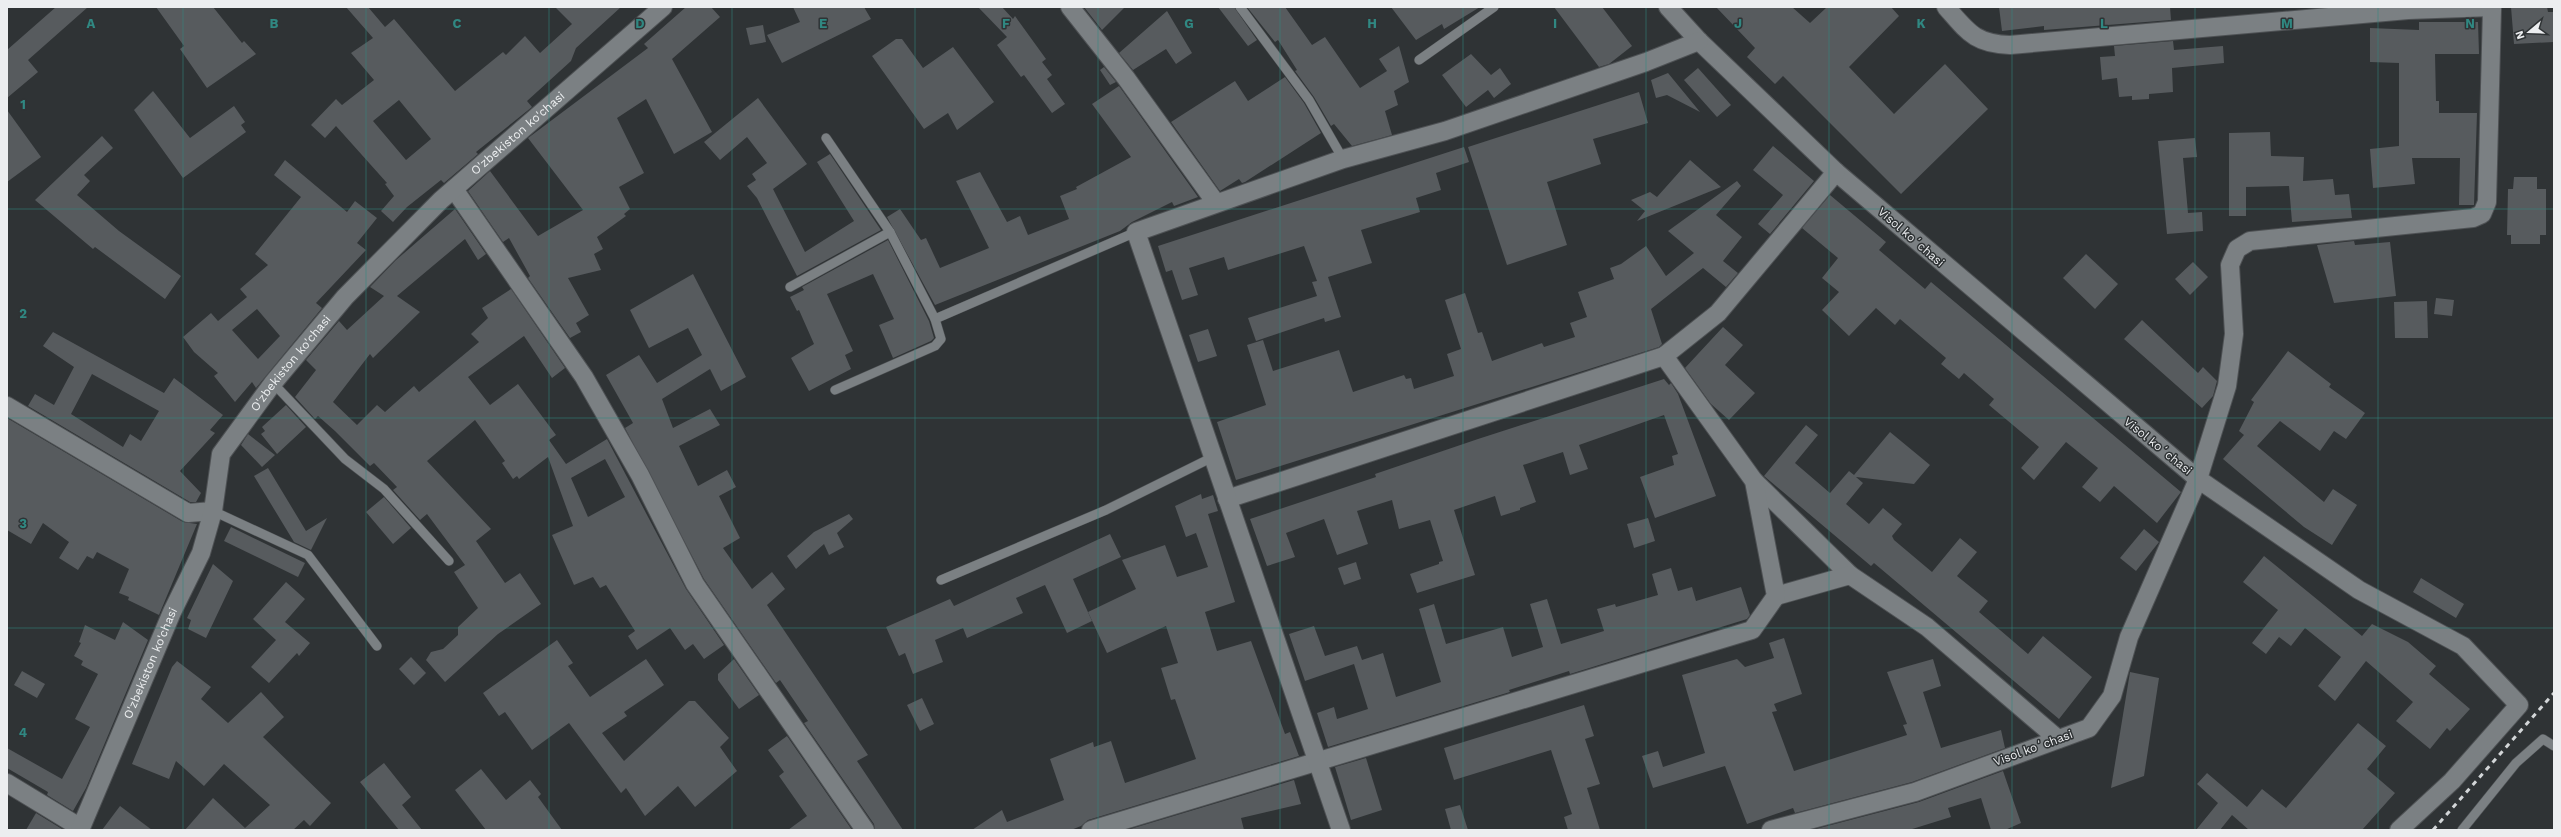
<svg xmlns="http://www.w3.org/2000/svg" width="2561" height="837" font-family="'Work Sans',sans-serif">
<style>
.building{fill:#575b5e;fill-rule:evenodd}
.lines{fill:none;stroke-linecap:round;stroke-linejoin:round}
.lane-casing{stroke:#4e5154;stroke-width:10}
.street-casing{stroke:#4e5154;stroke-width:20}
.lane{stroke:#7b8083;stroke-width:9}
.street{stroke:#7b8083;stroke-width:18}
.rail{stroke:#d3d6d8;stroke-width:3;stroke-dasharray:5 5;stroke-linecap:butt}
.grid{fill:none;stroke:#308882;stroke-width:1;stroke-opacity:0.55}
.labels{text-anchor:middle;stroke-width:3;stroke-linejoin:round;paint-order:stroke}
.street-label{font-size:12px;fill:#eceef0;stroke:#2f3335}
.grid-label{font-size:13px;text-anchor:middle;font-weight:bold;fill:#308882;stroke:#2f3335;stroke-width:3;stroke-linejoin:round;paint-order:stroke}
</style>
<rect width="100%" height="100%" fill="#2f3335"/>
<g class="building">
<path d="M56,7H88L28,60L38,72L7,98V50Z"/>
<path d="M156,7H213L242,43L244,41L256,54L207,88L180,49L184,46Z"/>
<path d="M346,7H368L385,27L394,19L455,91L503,52L506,55L525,36L540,53L572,24L555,7H621L576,48L571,61L527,101L532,107L476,152L478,154L444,183L441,180L407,207L393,222L381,211L394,196L385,184L387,183L336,126L325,138L311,125L336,99L342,105L374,80L351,53L373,38ZM399,100L431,139L406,160L373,121Z"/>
<path d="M686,7H711L720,17L672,59L712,132L674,154L646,99L617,118L644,173L619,187L630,209L624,214L626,216L597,237L603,249L594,254L601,270L568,278L589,315L576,323L581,332L570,338L528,278L530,276L509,238L503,242L468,191L490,171L538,236L583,210L528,138L648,48L644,44Z"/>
<path d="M793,7H864L871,19L782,63L767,35L800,22Z"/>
<path d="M978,7H1002L1013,19L1015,16L1046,59L1042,62L1052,75L1047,79L1065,104L1052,113L1024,75L1021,77L997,45L1007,37Z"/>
<path d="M1084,7H1125L1102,30Z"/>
<path d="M1218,7H1234L1257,40L1248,46Z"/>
<path d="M1247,7H1285L1312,45L1325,37L1360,88L1387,71L1379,59L1399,46L1409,82L1394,91L1398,105L1385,111L1392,135L1352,146L1334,124L1331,126L1314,97L1295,71L1297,70L1278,40L1275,42Z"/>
<path d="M1391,7H1480L1444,29L1442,24L1416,40Z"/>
<path d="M1554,7H1602L1632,46L1609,64L1599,67Z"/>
<path d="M1716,7H1792L1810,23L1827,7H1891L1899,16L1849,67L1894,114L1945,64L1988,109L1901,194L1783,76L1775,84L1747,57L1755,48Z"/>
<path d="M1999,7H2170L2171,20L2044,30V26L2002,31Z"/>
<path d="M2511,7H2547L2548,12H2554V42L2514,44Z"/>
<path d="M1167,11L1192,53L1176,64L1166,49L1133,70L1119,53Z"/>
<path d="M2419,22H2478L2479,54H2435L2436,101H2439V113H2477L2474,205H2459L2460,158H2412L2415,184L2373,188L2370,149L2399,146V63L2370,62V28L2419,30Z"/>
<path d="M763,25L766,42L750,45L746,28Z"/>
<path d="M896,39H902L923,68L953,47L994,102L957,130L948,113L924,129L872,56Z"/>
<path d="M2173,41L2174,50L2223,46L2224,63L2172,68L2173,92L2149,94V99L2132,100V96L2119,97L2117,78L2102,80L2100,57L2115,56L2114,46Z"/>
<path d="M1471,54L1491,75L1500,68L1511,84L1494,98L1488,90L1466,107L1442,75Z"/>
<path d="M1104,67L1116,82L1110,85L1100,70Z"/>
<path d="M1698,68L1731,105L1717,117L1684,80Z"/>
<path d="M1668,73L1700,112L1667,95L1656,98L1651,80Z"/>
<path d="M1285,77L1304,103L1321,133L1245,182L1242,183L1239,179L1220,191L1171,122L1235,81L1248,101Z"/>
<path d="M1119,86L1198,197L1174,206L1172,202L1132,222L1120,231L935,305L887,217L900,209L921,240L926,238L940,268L989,248L956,181L980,172L1007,222L1020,216L1028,235L1069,219L1060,196L1077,189L1076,187L1131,157L1092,104Z"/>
<path d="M153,91L190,138L234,106L245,122L241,125L246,132L183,178L134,110Z"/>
<path d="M1639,92L1648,123L1593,139L1601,164L1547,182L1567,245L1507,265L1468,147Z"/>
<path d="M758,98L807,164L773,189L805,252L854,221L817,162L830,154L881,230L797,276L757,198L747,186L756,180L752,174L767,163L747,137L720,160L704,142Z"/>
<path d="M7,110L41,157L7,182Z"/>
<path d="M2270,132L2271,156L2304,157L2303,181L2333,179L2335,195L2349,194L2352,218L2292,222L2289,186L2246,187V216H2229V133Z"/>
<path d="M102,136L113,148L84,175L90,181L77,195L119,231L181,276L165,299L95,247L93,249L35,200Z"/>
<path d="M2195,138L2197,157L2183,158L2188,213L2202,212L2203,231L2167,234L2158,141Z"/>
<path d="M1773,146L1814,181L1770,234L1758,224L1783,195L1753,170Z"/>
<path d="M1464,147L1469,162L1436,173L1441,190L1416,198L1420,212L1361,230L1372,263L1328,277L1341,317L1325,322L1324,318L1256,341L1248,318L1317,296L1312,282L1317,281L1304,246L1228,270L1224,257L1189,268L1198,295L1182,300L1172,270L1166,272L1158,246Z"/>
<path d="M285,160L347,212L355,201L377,218L357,243L366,250L316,303L322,308L256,388L252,382L235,402L214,376L218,373L194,352L183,337L211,313L218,321L247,297L240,289L268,265L255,254L301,197L274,175ZM257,309L280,336L258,359L232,330Z"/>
<path d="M1690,160L1721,187L1637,221L1645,211L1631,200L1650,192L1657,197Z"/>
<path d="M2514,177H2537V189H2546V235H2540V244H2511V235H2507L2508,189H2513Z"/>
<path d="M1737,181L1741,186L1716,215L1742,237L1723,261L1738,273L1726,287L1703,268L1651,309L1662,344L1659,347L1236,480L1217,422L1266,405L1247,345L1263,340L1273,371L1339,350L1353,392L1404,375L1406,379L1411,378L1414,389L1454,376L1447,354L1461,349L1445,300L1465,293L1478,333L1482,332L1492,361L1542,343L1544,347L1575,337L1570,323L1587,317L1578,292L1614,279L1610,268L1621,264L1646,246L1666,276L1694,253L1668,231Z"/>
<path d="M1830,195L1886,242L1879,250L1925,289L1931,282L2181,492L2157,523L2114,486L2100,502L2082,487L2098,468L2066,442L2034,480L2021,468L2039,447L1989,405L1994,399L1964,373L1959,379L1941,364L1946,358L1900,319L1895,325L1876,308L1849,336L1822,310L1839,292L1822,278L1838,258L1802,228Z"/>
<path d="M455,209L486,254L478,260L465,239L397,296L420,312L373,358L370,354L333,402L357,425L377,405L385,412L414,386L419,392L479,342L471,334L488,318L482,308L511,289L565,368L552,378L524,336L468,377L490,405L518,384L556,435L549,440L566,464L607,439L686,589L724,645L704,659L693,644L685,650L670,628L637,650L628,636L635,631L606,585L600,588L593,577L574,585L552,535L573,526L548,457L519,479L517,476L513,479L502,463L505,461L475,420L427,461L491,529L476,541L505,583L520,573L541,604L498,634L445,682L426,660L431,652L443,649L458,635V627L478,608L454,572L465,565L427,514L420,520L393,490L397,487L374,463L370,466L335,431L318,416L315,419L295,397L316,370L306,360L339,321L347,330L384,296L370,287L396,260ZM605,459L625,497L588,517L571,478Z"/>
<path d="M888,240L929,321L934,338L931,341L893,358L879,325L894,319L873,274L827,294L853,351L845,355L851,369L809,391L791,358L814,344L799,310L797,311L790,297L804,290L802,287Z"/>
<path d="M2354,241L2355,245L2390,242L2396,296L2334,303L2317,245Z"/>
<path d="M2086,254L2118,284L2095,309L2063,278Z"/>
<path d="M2193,262L2208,277L2190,295L2175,279Z"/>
<path d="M693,274L746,377L721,391L710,369L662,399L673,428L710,409L720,425L679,446L698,486L727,470L736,487L719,496L740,538L723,548L752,589L772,572L785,589L767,605L868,755L857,761L903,830H875L874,824L804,723L808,721L780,680L776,683L704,579L625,428L633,423L606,375L639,355L657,383L702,355L688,328L649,348L630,310Z"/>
<path d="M2436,298L2454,300L2452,316L2434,314Z"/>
<path d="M2427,301L2428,338H2395L2394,302Z"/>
<path d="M2142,320L2198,373L2203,367L2217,381L2213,396L2202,408L2124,339Z"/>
<path d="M1723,327L1743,345L1725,365L1755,393L1729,420L1711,404L1685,368Z"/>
<path d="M1208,329L1217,356L1198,362L1189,335Z"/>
<path d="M53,332L164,393L174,378L223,415L210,430L215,433L180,471L201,493L196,502H190L28,406L35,394L54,405L74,367L43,346ZM92,374L159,411L141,441L130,434L123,447L71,414Z"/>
<path d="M2288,351L2331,384L2329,387L2365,413L2346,439L2334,431L2320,451L2280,421L2257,446L2324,502L2333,489L2357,505L2332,545L2304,527L2223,459L2244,435L2239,431L2254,402L2251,400Z"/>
<path d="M1664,379L1669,385L1671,383L1678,394L1716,496L1655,518L1640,477L1674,465L1672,456L1678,454L1664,415L1579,445L1588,469L1570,475L1563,452L1523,465L1536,502L1520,508V510L1501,516L1495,496L1454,510L1475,575L1417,593L1410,574L1439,564V562L1443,561L1430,520L1399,529L1392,500L1357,511L1368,544L1337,555L1324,519L1286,533L1295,557L1267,566L1250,519L1376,477L1375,474L1478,439Z"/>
<path d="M286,405L306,427L277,454L261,434L265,431L262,427Z"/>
<path d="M7,418L183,522L197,524L159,615L128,600L129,597L119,593L129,569L97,552L93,559L87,556L78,570L59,558L69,542L43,523L31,544L7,530Z"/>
<path d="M1806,425L1818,435L1795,463L1830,493L1849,471L1854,475L1890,432L1930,465L1914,484L1856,477L1863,483L1846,504L1869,524L1883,508L1902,524L1892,536L1894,540L1932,572L1960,538L1977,552L1957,576L1988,601L1979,612L2028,654L2043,636L2092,677L2059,719L1874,563L1871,566L1764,476Z"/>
<path d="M248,434L275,455L262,467L241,445Z"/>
<path d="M268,468L306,531L327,518L311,550L294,542L254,476Z"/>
<path d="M1201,494L1202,499L1213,495L1218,511L1208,514L1235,602L1205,612L1217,651L1251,641L1285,734L1290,732L1299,756L1088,820L1081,826L1071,830H972L1002,810L1007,822L1064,800L1050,759L1093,742L1094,747L1111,741L1125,783L1196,759L1175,699L1171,700L1161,668L1178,663L1166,626L1107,653L1088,612L1136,589L1122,560L1165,545L1177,577L1208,567L1196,533L1186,537L1175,506Z"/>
<path d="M384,497L411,528L393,544L366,512Z"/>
<path d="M849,514L853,519L837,533L844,547L829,555L824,544L796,569L787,556L814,532Z"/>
<path d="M1648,518L1655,541L1634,548L1627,524Z"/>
<path d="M231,527L305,563L298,577L224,541Z"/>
<path d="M2144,529L2159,542L2136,571L2120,558Z"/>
<path d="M1110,534L1121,557L1073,579L1092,621L1067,633L1045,585L1016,598L1023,613L967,638L963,628L935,640L943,662L913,674L905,653L899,656L886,627L950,599L954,606Z"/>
<path d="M2264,556L2362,636L2372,624L2408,642L2436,666L2429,674L2470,709L2450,731L2447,728L2430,749L2396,721L2413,702L2366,661L2335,701L2318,686L2341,657L2305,628L2291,646L2279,637L2266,654L2252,643L2278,610L2243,582Z"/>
<path d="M1356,562L1361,579L1344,585L1338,568Z"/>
<path d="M213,564L233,581L206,638L188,629L191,620L187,618Z"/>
<path d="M1671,568L1678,591L1692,587L1696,601L1741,587L1750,615L1747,619L1570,674L1569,671L1509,690L1510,692L1328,747L1317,713L1334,707L1337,719L1368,709L1354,664L1305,681L1289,634L1314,626L1325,656L1357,646L1362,660L1383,653L1396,697L1441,682L1419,609L1434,604L1446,644L1503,627L1512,657L1543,647L1530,604L1547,599L1561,644L1604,631L1597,609L1615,604L1616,607L1658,595L1652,574Z"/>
<path d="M2421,578L2464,604L2456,618L2413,592Z"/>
<path d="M286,582L305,599L285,622L310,643L299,656L297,653L269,683L251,667L276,640L253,619Z"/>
<path d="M123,622L148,640L86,788L73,811L47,795L48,792L7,768V748L62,779L90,727L75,719L98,674L81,665L83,661L74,656L81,643L79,642L85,625L115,640Z"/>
<path d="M1784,638L1802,694L1774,704L1777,711L1772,712L1794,771L1907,735L1903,725L1907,724L1887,672L1933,659L1941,686L1923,692L1941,748L2001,730L2005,748L1912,782L1795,813L1793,808L1747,824L1725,766L1653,788L1642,756L1658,751L1663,767L1705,753L1682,675L1737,659L1745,667L1774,658L1769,643Z"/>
<path d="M557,640L573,663L568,666L590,697L646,659L664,685L624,712L627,716L602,733L624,761L689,701H695L729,738L720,747L737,771L695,807L678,786L645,816L626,788L621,793L569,723L532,750L505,712L499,716L483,693Z"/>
<path d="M411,657L426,673L414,685L399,669Z"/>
<path d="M734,659L759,695L739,709L718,680V674Z"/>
<path d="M177,661L211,687L201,699L228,723L261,692L284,717L263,737L331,803L310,826L304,820L293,830H185L213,798L245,828L270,805L224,764L204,786L176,761L169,779L132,764L172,667Z"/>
<path d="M22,671L45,684L37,698L14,685Z"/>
<path d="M2130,672L2159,678L2144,776L2111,788Z"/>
<path d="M922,698L934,724L920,731L907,705Z"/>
<path d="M1584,705L1594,736L1585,739L1600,784L1587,788L1600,830H1568L1564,817L1572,814L1551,750L1454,780L1444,748Z"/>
<path d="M2358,723L2386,746L2367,769L2395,793L2362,830H2249L2232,815L2220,830H2196L2218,803L2197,784L2207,773L2247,807L2262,789L2286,808Z"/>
<path d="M787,736L852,830H788L807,816L779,776L784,772L768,750Z"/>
<path d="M1366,758L1382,810L1351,820L1335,767Z"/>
<path d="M384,763L411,797L402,805L422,830H399L360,782Z"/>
<path d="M481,769L506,800L530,780L541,794L538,797L562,830H486L455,790Z"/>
<path d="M2003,771L2021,823L2005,830H1991L1981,798L1948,808L1951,817L1909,830H1812L1919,802Z"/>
<path d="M1294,780L1301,804L1241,818L1244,830H1127Z"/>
<path d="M1460,805L1468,830H1451L1445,809Z"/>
<path d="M120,806L152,830H102Z"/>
<path d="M36,813L62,829L61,830H26Z"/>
</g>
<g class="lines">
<g class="lane-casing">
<g id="lane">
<path d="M1240,7L1309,100L1343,159"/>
<path d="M1419,60L1494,7"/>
<path d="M826,138L890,232L935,319"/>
<path d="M790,287L890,232"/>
<path d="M273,383L345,459L384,489L449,561"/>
<path d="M835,390L935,346L941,339L935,319L1136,232"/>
<path d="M213,511L308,555L377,646"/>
<path d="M941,580L1106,510L1213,457"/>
<path d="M2462,830L2516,763L2543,739L2554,746"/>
</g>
</g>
<g class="street-casing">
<g id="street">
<path d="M1070,7L1126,78L1216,203"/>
<path d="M1668,7L1699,41L1836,172L2198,479L2129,637L2112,696L2089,728L1915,792L1771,830"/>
<path d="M1946,7C1968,32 1975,44 2010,45L2408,10L2492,7"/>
<path d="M454,189L584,377L640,475L695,584L865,830"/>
<path d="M1664,356L1718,313L1836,172"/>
<path d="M7,406L188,513L213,511"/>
<path d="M1754,481L1850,575"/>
<path d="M1776,596L1850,575L1927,627L2058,739"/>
<path d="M7,783L81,828"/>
<path id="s1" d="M80,830L172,612L201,553L213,511L221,454L273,383L345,297L441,200L663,7"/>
<path d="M1091,830L1752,630L1776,596L1754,481L1664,356L1227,499"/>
<path d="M1341,830L1136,232L1343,159L1445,131L1646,62L1699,41"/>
<path d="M2399,830L2452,781L2519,705L2463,646L2359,590L2198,479L2227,386L2234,334L2230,265L2237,249L2250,241L2473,218L2482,214L2487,202L2492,9"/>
</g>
</g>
<use href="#lane" class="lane"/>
<use href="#street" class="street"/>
<path class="rail" d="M2433,830L2554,693"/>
</g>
<path class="grid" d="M183,7V830M366,7V830M549,7V830M732,7V830M915,7V830M1098,7V830M1280,7V830M1463,7V830M1646,7V830M1829,7V830M2012,7V830M2195,7V830M2378,7V830M7,209H2554M7,418H2554M7,628H2554"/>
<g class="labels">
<g class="street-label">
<text dy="4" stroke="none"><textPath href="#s1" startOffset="842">O'zbekiston ko'chasi</textPath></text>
<text transform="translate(1911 237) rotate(41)" y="4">Visol koʻchasi</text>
<text dy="4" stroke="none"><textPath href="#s1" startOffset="518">O'zbekiston ko'chasi</textPath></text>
<text transform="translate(2158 446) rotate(39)" y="4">Visol koʻchasi</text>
<text dy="4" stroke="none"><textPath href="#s1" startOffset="181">O'zbekiston ko'chasi</textPath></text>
<text transform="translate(2033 748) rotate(-20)" y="4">Visol koʻchasi</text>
</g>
</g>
<g class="grid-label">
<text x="91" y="28">A</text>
<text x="274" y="28">B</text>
<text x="457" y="28">C</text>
<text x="640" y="28">D</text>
<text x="823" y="28">E</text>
<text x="1006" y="28">F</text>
<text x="1189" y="28">G</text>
<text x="1372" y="28">H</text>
<text x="1555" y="28">I</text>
<text x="1738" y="28">J</text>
<text x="1921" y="28">K</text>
<text x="2104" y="28">L</text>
<text x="2287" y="28">M</text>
<text x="2470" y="28">N</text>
<text x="23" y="109">1</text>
<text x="23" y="318">2</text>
<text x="23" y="528">3</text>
<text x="23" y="737">4</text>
</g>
<rect width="2561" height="837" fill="none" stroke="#eceef0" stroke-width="16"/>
<g transform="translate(2529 32) rotate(251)" stroke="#2f3335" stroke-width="3" paint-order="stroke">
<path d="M0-3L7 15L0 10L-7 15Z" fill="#eceef0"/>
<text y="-6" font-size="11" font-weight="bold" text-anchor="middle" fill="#eceef0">N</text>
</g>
</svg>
